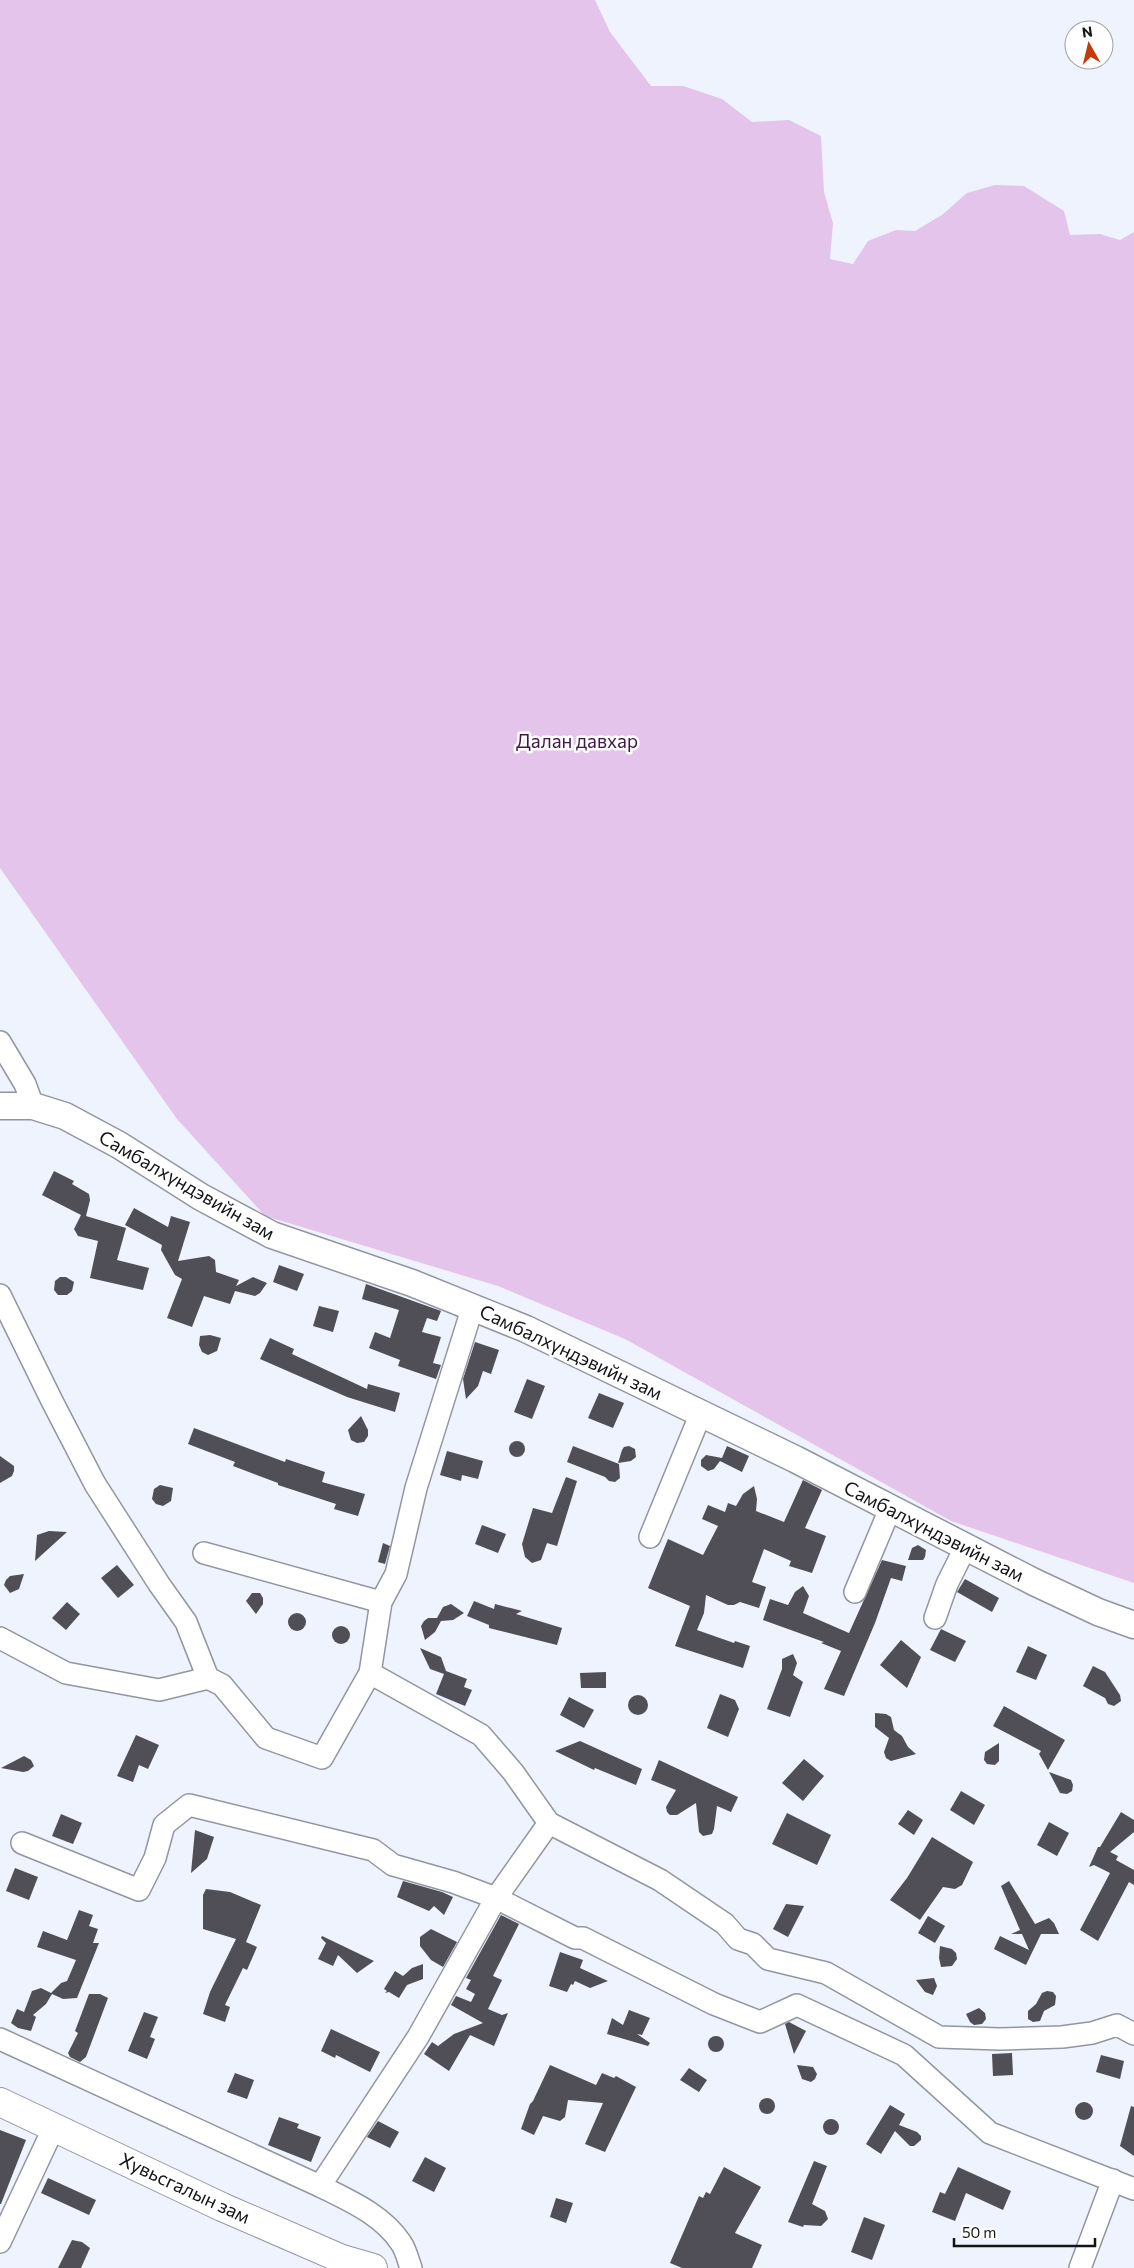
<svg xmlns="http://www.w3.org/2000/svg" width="1134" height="2268" font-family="Commissioner,sans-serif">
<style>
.green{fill:#e4c4eb}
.building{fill:#504e57}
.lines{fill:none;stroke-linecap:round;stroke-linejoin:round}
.minor-casing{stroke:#9296a0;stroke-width:24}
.tertiary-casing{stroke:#9296a0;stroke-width:29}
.secondary-casing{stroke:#9296a0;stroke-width:30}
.minor{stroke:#fff;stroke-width:21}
.tertiary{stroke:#fff;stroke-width:26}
.secondary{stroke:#fff;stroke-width:28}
.labels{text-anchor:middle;stroke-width:5;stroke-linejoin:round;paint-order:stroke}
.park-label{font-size:19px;fill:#401948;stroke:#fff}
.street-label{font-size:19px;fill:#131417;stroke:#fff}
</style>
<rect width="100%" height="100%" fill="#eff3fd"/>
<path class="green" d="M0,0H595L610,32L651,86H683L722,99L752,122L789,120L821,136L824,192L833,223L830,259L853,264L868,241L896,230L915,231L942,215L967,193L995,185L1024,186L1064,211L1070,235L1100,234L1120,240L1134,232V1583L951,1521L625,1339L498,1286L265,1216L177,1119L0,868Z"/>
<g class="building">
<path d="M54,1171L74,1181L72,1184L89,1194L90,1200L86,1216L126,1228L117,1260L149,1268L143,1290L90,1278L98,1241L78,1236L74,1229L81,1215L42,1195Z"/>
<path d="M134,1208L168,1227L171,1216L190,1222L178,1261L209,1256L215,1260L216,1272L239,1280L236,1286L253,1277L267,1283L260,1293L255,1296L235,1291L230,1304L204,1296L192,1327L167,1318L182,1279L175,1275L161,1250L162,1245L125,1225Z"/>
<path d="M279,1265L304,1274L297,1291L273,1282Z"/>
<path d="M60,1277H66L74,1282L72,1291L67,1295H58L54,1290L55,1281Z"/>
<path d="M366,1284L441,1311L437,1321L427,1318L422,1332L441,1337L433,1363L441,1365L436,1379L398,1366L400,1360L369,1348L375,1332L390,1338L399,1310L362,1299Z"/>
<path d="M319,1306L339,1311L333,1332L313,1326Z"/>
<path d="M210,1335L221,1338L217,1351L208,1355L202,1352L199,1345L200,1336Z"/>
<path d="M270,1338L294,1349L292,1354L367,1389L368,1384L400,1393L395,1412L347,1397L260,1359Z"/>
<path d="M475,1342L499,1350L491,1374L483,1371L478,1386L466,1399L463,1379Z"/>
<path d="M527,1379L545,1386L532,1419L514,1412Z"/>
<path d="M599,1393L624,1403L613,1428L588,1418Z"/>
<path d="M361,1416L368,1430V1436L364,1442L357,1443L351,1440L348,1430Z"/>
<path d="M194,1428L285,1462L286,1459L325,1472L322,1482L365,1494L358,1516L334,1509L336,1504L278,1485V1483L233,1466L235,1462L188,1444Z"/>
<circle cx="517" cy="1449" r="8"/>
<path d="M573,1446L619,1464L620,1478L615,1482L609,1481L605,1477L567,1462Z"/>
<path d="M629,1446L635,1449L636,1457L631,1461L618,1463L622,1450L624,1447Z"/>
<path d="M727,1446L749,1456L742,1472L720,1461L714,1469L708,1471L701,1466V1460L706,1455L722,1458Z"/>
<path d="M447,1451L483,1461L478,1479L462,1475L461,1481L440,1475Z"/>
<path d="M0,1456L14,1466V1471L12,1476L0,1483Z"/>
<path d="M566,1477L577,1481L557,1546L547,1543L541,1560L532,1563L525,1557L522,1544L533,1508L552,1513Z"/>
<path d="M803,1480L822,1490L805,1528L826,1536L812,1573L789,1566L791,1561L764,1549L752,1582L766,1587L759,1608L740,1602L734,1605H728L706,1595L704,1613L697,1630L734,1643L735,1641L750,1646L743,1668L675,1646L690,1606L648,1588L668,1539L703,1555L718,1526L702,1519L708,1505L725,1512L728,1503L736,1506L743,1494L754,1486L757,1499L756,1511L784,1522Z"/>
<path d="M160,1485L173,1488L171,1501L163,1506L156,1504L152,1499L154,1489Z"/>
<path d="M482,1525L506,1534L498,1553L475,1544Z"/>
<path d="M49,1531L67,1532L35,1561L37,1535Z"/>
<path d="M383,1543L390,1546L385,1564L378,1562Z"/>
<path d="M918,1545L926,1550L925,1557L923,1560H908L912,1548Z"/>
<path d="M882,1560L906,1566L902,1581L891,1578L875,1623L844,1696L824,1689L841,1651L821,1643L824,1642L763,1620L770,1599L788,1605L795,1592L803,1586L809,1596L803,1613L849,1633Z"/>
<path d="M117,1565L134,1585L118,1598L101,1578Z"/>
<path d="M24,1574L19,1589L10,1593L4,1585L6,1580L10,1576Z"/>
<path d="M965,1579L999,1598L992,1612L957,1592Z"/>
<path d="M252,1593H260L263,1598V1604L256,1614L246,1601Z"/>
<path d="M474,1601L494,1609L495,1604L522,1611L516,1614L562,1628L557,1645L489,1628V1625L467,1616Z"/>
<path d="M67,1602L80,1614L66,1630L52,1618Z"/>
<path d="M451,1604L464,1613L453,1620L441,1621L435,1632L425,1640L421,1626L424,1621L428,1618H437L443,1607Z"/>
<circle cx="297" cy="1622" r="9"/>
<circle cx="341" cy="1635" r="9"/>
<path d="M941,1629L966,1641L955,1662L930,1650Z"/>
<path d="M901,1640L921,1657L907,1688L880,1665Z"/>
<path d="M1028,1646L1047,1655L1036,1680L1016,1672Z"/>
<path d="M420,1648L441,1657L446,1671L467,1679L464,1687L472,1690L465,1706L436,1694L444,1674L430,1669Z"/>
<path d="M793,1654L797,1663L793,1675L803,1682L790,1717L767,1709L782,1669V1659Z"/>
<path d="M1093,1666L1105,1672L1120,1695L1121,1701L1114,1706L1108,1704L1105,1698L1083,1686Z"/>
<path d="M606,1672V1688H581L580,1673Z"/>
<path d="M720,1694L735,1700L739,1709L728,1737L707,1728Z"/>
<circle cx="638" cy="1705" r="10"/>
<path d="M569,1697L594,1710L584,1728L560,1715Z"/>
<path d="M1004,1706L1065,1740L1048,1770L1039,1754L1041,1751L993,1726Z"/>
<path d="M875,1713L886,1714L891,1717L894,1730L902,1736L908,1747L916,1754L891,1761L886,1758L884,1752L889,1738L875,1727Z"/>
<path d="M136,1735L159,1745L148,1769L139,1765L133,1782L117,1776Z"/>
<path d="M580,1741L642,1769L636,1785L595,1768L594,1770L555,1751Z"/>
<path d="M999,1743V1761L995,1765L987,1764L984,1760L985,1752Z"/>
<path d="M24,1756L31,1760L34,1766L28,1771L23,1772L1,1768Z"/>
<path d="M804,1759L824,1776L803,1801L782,1783Z"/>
<path d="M659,1760L738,1797L731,1812L717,1806L714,1829L712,1834L703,1836L699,1832L696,1803L677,1815H670L667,1812L666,1807L676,1790L651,1780Z"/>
<path d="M1049,1772L1071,1780L1073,1785L1072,1791L1067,1794L1060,1793Z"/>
<path d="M961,1791L985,1805L974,1825L950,1810Z"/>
<path d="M908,1810L923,1820L914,1835L898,1824Z"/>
<path d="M1121,1812L1134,1820V1832L1110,1852L1118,1856L1116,1860L1134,1870V1885L1129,1882L1098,1941L1080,1930L1110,1873L1094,1865L1089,1867L1098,1847H1100Z"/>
<path d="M787,1813L831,1835L817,1865L772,1844Z"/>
<path d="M61,1814L82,1823L73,1844L52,1836Z"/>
<path d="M1049,1822L1069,1833L1057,1856L1037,1845Z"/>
<path d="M195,1830L214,1837L207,1859L191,1873Z"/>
<path d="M932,1837L973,1862L962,1885L955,1889L943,1887L920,1920L890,1900L907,1878Z"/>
<path d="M15,1868L38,1877L29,1900L6,1891Z"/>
<path d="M403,1881L442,1892L453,1897L444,1915L434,1906L429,1911L397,1897Z"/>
<path d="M1009,1881L1035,1924L1049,1918L1054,1923L1059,1934H1041L1026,1965L994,1949L1000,1936L1029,1950L1022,1934H1011L1020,1930L1001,1886Z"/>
<path d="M206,1889L230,1892L261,1905L246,1942L257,1947L247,1970L243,1968L225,2005L230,2007L225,2022L203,2014L210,1992L236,1939L203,1929V1895Z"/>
<path d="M786,1904L804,1906L788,1937L773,1929Z"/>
<path d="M79,1910L93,1915L89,1926L98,1929L93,1943H99L77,1998L63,1999L52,1994L46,2004L33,2015L36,2017L31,2031L18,2028L11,2023L17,2009L24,2012L32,1991L41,1988L51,1993L61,1983L67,1981L76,1960L37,1947L43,1931L67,1940Z"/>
<path d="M501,1915L519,1924L493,1976L502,1980L488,2009L502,2015L508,2013L494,2046L470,2035L449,2071L424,2054L432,2042L438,2046L454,2034L483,2023L451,2005L456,1996L471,2002L475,1994L466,1989L471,1980L466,1978Z"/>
<path d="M928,1916L945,1926L935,1943L918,1933Z"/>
<path d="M431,1929L457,1942L443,1967L431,1960L420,1946V1937Z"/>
<path d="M322,1936L343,1946L374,1961L357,1973L338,1955L333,1966L318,1959L326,1943L321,1938Z"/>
<path d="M940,1946L952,1949L956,1953L957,1959L952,1966L941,1967L939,1958Z"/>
<path d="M560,1952L583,1960L580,1968L608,1981L590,1988L575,1981L573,1985L571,1984L567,1992L549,1986Z"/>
<path d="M423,1964V1979L407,1985L399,1998L389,1992L385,1993L387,1991L384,1989L395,1971L403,1976L412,1968Z"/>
<path d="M934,1978L937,1986L933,1995L925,1992L916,1980Z"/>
<path d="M1047,1991L1053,1992L1056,1996L1055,2005L1044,2011L1040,2021L1033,2022L1028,2019V2011L1036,2004L1042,1993Z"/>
<path d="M89,1994H100L108,1998L86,2057L80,2062L70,2057L68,2053L78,2033L75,2031Z"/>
<path d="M979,2008L985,2013L986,2019L982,2024L974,2025L970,2022L966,2014Z"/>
<path d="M629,2010L650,2018L642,2035L637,2034L650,2043L648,2046L607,2034L612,2018L623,2025Z"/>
<path d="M144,2012L158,2017L150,2037L155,2039L147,2059L128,2051Z"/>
<path d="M789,2022L806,2031L794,2054L785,2024Z"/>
<path d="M331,2029L380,2052L370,2072L336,2055L335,2058L321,2051Z"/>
<circle cx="716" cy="2044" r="8"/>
<path d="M1012,2053L1013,2075L993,2076L992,2054Z"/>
<path d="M1101,2055L1124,2061L1120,2079L1096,2072Z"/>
<path d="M550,2065L596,2085L602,2073L614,2078L616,2076L636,2087L605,2152L585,2144L603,2103L568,2100L565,2117L560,2121L543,2116L534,2135L521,2129L530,2104L533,2101Z"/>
<path d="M797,2065L813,2067L817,2074L815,2079L811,2082L802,2079Z"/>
<path d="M689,2068L707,2080L699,2092L680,2080Z"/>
<path d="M235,2073L254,2080L247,2099L227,2092Z"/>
<circle cx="767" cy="2106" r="8"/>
<circle cx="1084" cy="2111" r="9"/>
<path d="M890,2105L905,2114L899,2125L917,2132L921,2136V2140L914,2146H910L895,2131L881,2154L866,2144Z"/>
<path d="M1131,2106L1134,2107V2156L1120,2146Z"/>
<path d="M279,2117L299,2124L297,2128L321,2137L311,2162L268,2145Z"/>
<circle cx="831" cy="2127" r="8"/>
<path d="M378,2121L399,2132L390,2148L367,2137Z"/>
<path d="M0,2130L26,2140L1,2204H0Z"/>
<path d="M425,2157L446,2168L434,2192L412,2181Z"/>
<path d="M814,2161L827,2166L812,2204L825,2211L828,2219L821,2226L804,2225L803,2227L788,2222Z"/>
<path d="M724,2167L761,2187L735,2233L762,2245L752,2268H682L670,2263L699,2196L703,2198L706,2192L710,2194Z"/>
<path d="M958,2167L1011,2191L1003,2210L966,2193L955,2221L932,2212L940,2192L945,2194Z"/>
<path d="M48,2178L96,2200L89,2215L41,2193Z"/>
<path d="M556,2198L573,2203L566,2223L550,2217Z"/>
<path d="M864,2217L885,2225L872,2260L851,2252Z"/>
<path d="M72,2240L82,2242L90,2248L81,2268H58Z"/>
</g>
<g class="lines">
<g class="minor-casing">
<g id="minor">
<path d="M0,1042L25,1084L33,1106"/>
<path d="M0,1295L52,1401L95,1484L159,1584L186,1622L208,1678L222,1685L266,1738L322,1758L370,1673L381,1602L396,1574L416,1488L473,1306"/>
<path d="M650,1537L701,1413"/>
<path d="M204,1553L381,1602"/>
<path d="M855,1592L890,1509"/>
<path d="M935,1618L947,1584L965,1548"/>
<path d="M0,1638L66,1673L159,1690L208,1678"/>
<path d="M370,1673L481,1735L513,1772L549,1823L660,1880L725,1924L738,1939L753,1944L768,1959L826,1973L939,2037L1000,2039L1062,2037L1092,2033L1117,2025L1134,2034"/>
<path d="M22,1843L139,1890L155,1858L164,1825L189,1805L373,1850L393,1865L453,1882L496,1898L575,1938H583L714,2004L760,2022L797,2005L904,2055L990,2133L1134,2189"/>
<path d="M0,2039L320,2186"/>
<path d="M0,2242L54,2127"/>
<path d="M411,2268C408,2260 406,2250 401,2243C383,2215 348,2200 320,2186L418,2037L496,1898L549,1823"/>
<path d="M1080,2268L1113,2180"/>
</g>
</g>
<g class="tertiary-casing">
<path id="tertiary" d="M0,1106H33L65,1116L119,1145L201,1197L272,1235L412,1283L526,1329L795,1459L1034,1582L1098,1612L1134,1625"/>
</g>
<g class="secondary-casing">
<path id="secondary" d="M0,2102L222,2207L342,2259L373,2268"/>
</g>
<use href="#minor" class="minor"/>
<use href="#tertiary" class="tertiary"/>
<use href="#secondary" class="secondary"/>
</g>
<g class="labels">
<g class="park-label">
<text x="577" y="748">Далан давхар</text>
</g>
<g class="street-label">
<text transform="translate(187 1185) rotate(30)" y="7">Самбалхүндэвийн зам</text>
<text transform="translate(571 1352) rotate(25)" y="7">Самбалхүндэвийн зам</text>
<text transform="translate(934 1531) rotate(27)" y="7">Самбалхүндэвийн зам</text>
<text transform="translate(185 2188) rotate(25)" y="7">Хувьсгалын зам</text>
</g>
</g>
<g transform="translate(1089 45) rotate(352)"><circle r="24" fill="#ffffff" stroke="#a1a1a2"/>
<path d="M0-4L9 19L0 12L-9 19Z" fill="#c33b0c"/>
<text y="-8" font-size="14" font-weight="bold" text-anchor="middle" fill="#131417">N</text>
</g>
<path d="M954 2238v8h141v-8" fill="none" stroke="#131417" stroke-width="2.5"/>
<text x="962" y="2238" font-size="15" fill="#131417" stroke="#ffffff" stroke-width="4" paint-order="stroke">50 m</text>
</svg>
